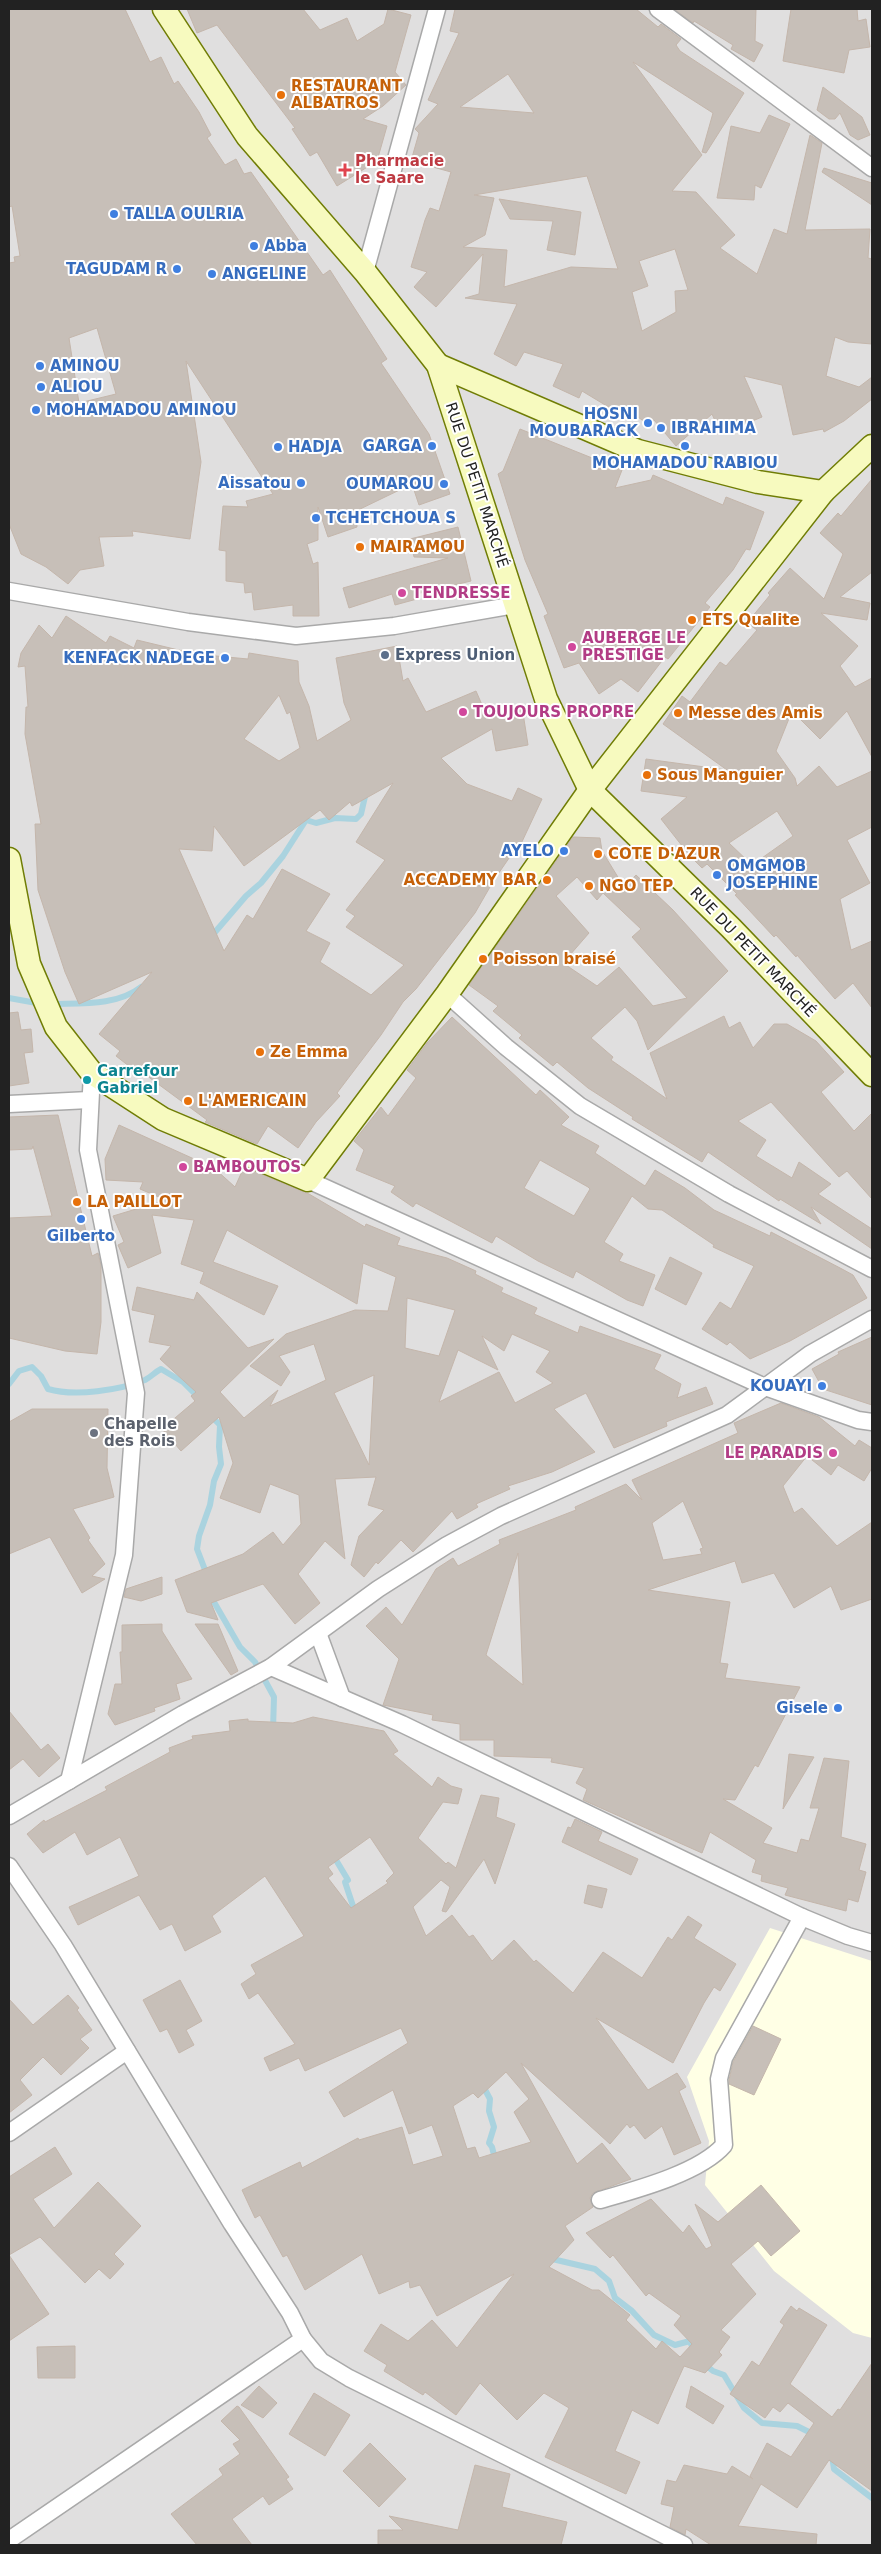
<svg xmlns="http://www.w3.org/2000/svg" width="881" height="2554" font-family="'DejaVu Sans',sans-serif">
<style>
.residential{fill:#e0dfdf}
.education{fill:#ffffe5}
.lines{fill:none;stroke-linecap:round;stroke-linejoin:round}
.stream{stroke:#aad3df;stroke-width:6}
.building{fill:#c7bfb8;stroke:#c4b6ab;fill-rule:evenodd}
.street-casing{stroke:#a9a9a9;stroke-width:19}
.secondary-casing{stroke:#707d05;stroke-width:25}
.street{stroke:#fff;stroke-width:16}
.secondary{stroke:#f7fabf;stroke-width:22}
.food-dot{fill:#e8710a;stroke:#fff;stroke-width:2}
.health-dot{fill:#e0444e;stroke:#fff;stroke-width:2}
.shop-dot{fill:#3f7fe0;stroke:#fff;stroke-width:2}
.hotel-dot{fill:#d1479c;stroke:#fff;stroke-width:2}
.service-dot{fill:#5c6f8a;stroke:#fff;stroke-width:2}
.culture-dot{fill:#0f9aa8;stroke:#fff;stroke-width:2}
.worship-dot{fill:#6b7280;stroke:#fff;stroke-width:2}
.labels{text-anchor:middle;stroke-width:4;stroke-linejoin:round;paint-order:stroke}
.food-label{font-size:15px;font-weight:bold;fill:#c56008;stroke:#fff;text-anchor:start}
.health-label{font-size:15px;font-weight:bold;fill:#be3a42;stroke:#fff;text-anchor:start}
.shop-label{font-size:15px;font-weight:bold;fill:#366cbe;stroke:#fff;text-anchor:start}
.street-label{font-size:15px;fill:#222;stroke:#fff}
.hotel-label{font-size:15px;font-weight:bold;fill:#b23c85;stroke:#fff;text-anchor:start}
.service-label{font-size:15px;font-weight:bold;fill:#4e5e75;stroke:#fff;text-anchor:start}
.culture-label{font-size:15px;font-weight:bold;fill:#0d838f;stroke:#fff;text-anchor:start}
.worship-label{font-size:15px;font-weight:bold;fill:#5b616d;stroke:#fff;text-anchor:start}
</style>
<rect width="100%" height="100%" fill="#f2efe9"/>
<rect class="residential" x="9" y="9" width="863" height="2536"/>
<path class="education" d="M770,1928L872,1961V2338L853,2333L774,2271L705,2185L709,2141L687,2077Z"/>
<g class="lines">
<g class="stream">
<path d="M210,938L246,896L261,883L283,856L306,820L316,823L335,818L356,819L361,814L366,792"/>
<path d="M9,998L42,1004"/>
<path d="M52,1004C81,1003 117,1006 141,987"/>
<path d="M9,1384L19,1371L32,1367L41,1376L48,1389C75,1397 120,1390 145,1380C151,1377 155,1372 161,1369L183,1382L200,1399"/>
<path d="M207,1575L197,1549L199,1536L210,1505L214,1481L221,1464L219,1447L220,1425L211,1416"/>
<path d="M213,1593L214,1602L240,1647L255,1662L274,1697L273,1730"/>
<path d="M333,1855L348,1880L345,1882L353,1906V1913"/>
<path d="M482,2084L490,2099L489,2111L494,2127L489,2143L492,2147L495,2159"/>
<path d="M548,2258L595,2269L609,2281L615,2298L632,2311L654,2335L675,2345L690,2341L694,2352"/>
<path d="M703,2363L713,2371L724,2375L744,2408L762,2423L797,2426L815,2435"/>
<path d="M832,2456L834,2469L872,2498"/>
</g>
</g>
<g class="building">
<path d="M9,9H125L150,62L161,57L174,84L178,81L199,112L211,135L207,138L225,165L236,159L244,174L251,172L323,275L330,270L387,359L381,363L429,434L450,494L419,505L412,484L356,511L357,527L328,537L318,507V540L307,544L313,564L318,562L319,616H293V605L254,610L252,592L245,593L244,583L226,581V551L219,550L223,506L248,507L246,501L273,494L186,361L201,462L190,539L132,531L133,536L99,537L104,566L80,570L68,584L46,567L21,554L9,524V263L15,262L14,257L20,256L12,206L9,207ZM97,328L116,394L79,403L69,338Z"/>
<path d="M187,9H303L320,30L347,18L357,41L384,24L388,9L411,15L395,72L406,85L383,106L363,119L387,126L377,161L337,186L317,152L310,156L292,129L295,128L217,25L197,33Z"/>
<path d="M455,9H636L658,27L661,24L681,39L676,45L680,51L744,93L706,153L702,152L713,113L633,62L702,155L672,191L696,192L735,235L720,248L757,274L774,229L787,234L810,135L822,143L805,230L870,229L868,258L872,259V344L848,342L835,337L826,376L859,387L872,377V399L844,421L824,432L823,429L793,435L782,385L744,376L762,417L721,434L712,414L676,446L654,420L650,426L634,414L630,420L582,391L579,398L553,386L563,364L524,352L516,366L494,354L517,304L465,298L479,294L483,254L436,307L414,287L427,272L411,267L425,220L430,208L439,211L451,172L411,161L419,133L415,129L438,104L428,100L459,33L450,31ZM508,74L534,113L460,107ZM587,176L618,269L571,267L504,287L507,250L463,247L485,235L494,198L474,195ZM675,249L688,290L675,291L676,312L642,331L632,292L648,286L639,261Z"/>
<path d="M674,9H756L755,41L763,45L754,62L731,49L733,45L694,21L693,23Z"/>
<path d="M791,9H857L858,21L866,19L870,47L849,50L844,73L783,61Z"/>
<path d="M823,87L862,117L870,135L858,140L850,135L840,113L835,119H829L817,110Z"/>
<path d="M769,115L790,124L761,188L755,185L754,200L717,198L731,126L760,133Z"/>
<path d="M824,168L872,183V205L822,172Z"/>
<path d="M499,199L581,212L575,255L547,250L553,221L510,219Z"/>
<path d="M520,429L622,470L615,488L651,480L653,475L723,505L726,497L764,512L750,550L746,549L733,570L705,603L710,607L668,659L665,657L638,692L621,679L599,694L579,663L564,668L544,616L548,614L525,560L498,474L503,471Z"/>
<path d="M872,479V572L840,597L870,603L867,620L821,613L858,646L840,666L855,687L872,678V757L847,711L820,739L792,711L776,751L795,778L797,786L819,766L837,787L872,771V827L847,840L870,883L840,899L851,950L872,941V1008L853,983L835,999L797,955L796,957L776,935L774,937L735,895L737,894L707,864L702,868L690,856L661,819L687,797L641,791L646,759L727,770L663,724L682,696L690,702L720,662L726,666L757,630L747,623L770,595L768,593L790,568L824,599L843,554L820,533L838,513L841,516ZM777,811L793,836L752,865L729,843Z"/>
<path d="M458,527L471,581L416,594L417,599L395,605L392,594L349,608L343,588L448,558L414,557L410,539Z"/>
<path d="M66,616L106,643L110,636L134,648L137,640L195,654L248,659L249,653L298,661L299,682L309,706L317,741L351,720L344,703L336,658L397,646L403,681L408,678L426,712L476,691L486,714L528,706L529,709L523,713L528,745L496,751L492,729L441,758L467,784L512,801L518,788L542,799L520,846L518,845L494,880L475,913L416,989L403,1002L381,1035L337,1093L340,1096L316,1122L298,1148L268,1126L257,1144L205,1122L207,1120L135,1067L134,1070L116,1056L120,1051L99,1034L152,972L79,1004L65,972L38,890L35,824H41L25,734L26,707H28L25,666L18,667L21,653L39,625L52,638ZM279,695L287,714L290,712L300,748L279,761L244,739ZM393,783L356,842L385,860L346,910L355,916L346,927L404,965L371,995L320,962L330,943L306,931L330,894L282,869L253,919L247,915L224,951L179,849L212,851L214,826L244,866L320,810L329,820L350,802L352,806Z"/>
<path d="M573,837L600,838L602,851L624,887L636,875L673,910L728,971L648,1050L637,1021L625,1007L591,1038L613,1057L611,1060L667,1099L650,1053L724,1016L729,1028L740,1022L753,1048L774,1024H787L816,1041L844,1072L821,1092L854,1131L872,1113V1199L847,1171L839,1177L771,1102L738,1121L766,1140L756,1156L792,1178L799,1162L831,1184L818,1194L872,1229V1249L811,1207L821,1224L780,1199L779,1201L708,1152L702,1162L632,1119L633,1117L588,1088L557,1062L553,1066L519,1038L522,1035L493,1011L498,1006L469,985ZM577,877L597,900L603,893L641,929L632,937L687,998L653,1006L619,967L597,986L563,963L589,933L556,896Z"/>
<path d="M18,1012L21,1030L31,1029L33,1052L24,1053L29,1083L9,1086V1013Z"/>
<path d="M452,1017L536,1095L540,1090L569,1117L561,1125L599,1146L595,1153L645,1186L655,1170L685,1188L714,1210L770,1236L771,1232L842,1269L853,1275L867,1298L790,1341L750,1359L730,1342L727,1345L702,1329L720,1302L731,1309L754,1266L713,1247L714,1245L662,1210L648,1209L632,1196L604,1242L623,1254L619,1261L655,1275L643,1306L627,1300L576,1271L573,1278L538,1261L496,1236L492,1243L416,1203L413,1207L391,1192L395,1186L356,1170L364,1150L354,1141L381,1107L388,1116L416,1078L407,1070L427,1043ZM540,1160L588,1187L590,1189L574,1216L524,1188Z"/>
<path d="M58,1115L92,1256L98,1253L101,1265V1322L97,1354L65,1351L9,1338V1218L52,1216L33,1146L32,1149L9,1150V1117Z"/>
<path d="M119,1125L214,1168L235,1187L244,1167L309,1194L365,1227L366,1224L400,1238L397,1245L447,1258L476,1271L475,1274L503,1288L501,1292L537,1308L534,1314L578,1333L580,1326L661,1355L654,1369L681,1384L677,1398L706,1387L713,1404L666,1422L667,1426L614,1448L586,1393L554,1409L595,1452L552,1472L508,1486L510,1489L476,1504L478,1507L457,1519L452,1511L413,1552L401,1540L378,1564L376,1562L364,1577L351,1565L359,1536L384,1510L368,1505L376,1477L335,1479L345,1559L325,1541L298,1574L320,1603L295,1624L263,1584L211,1603L218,1620L187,1612L175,1580L243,1554L273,1532L283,1545L301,1524L299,1495L270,1484L260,1513L220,1498L233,1463L219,1417L181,1451L162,1429L195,1401L191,1396L196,1392L160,1359L171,1346L149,1342L155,1315L132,1310L137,1287L194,1300L197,1292L248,1348L274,1339L220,1392L244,1418L278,1390L270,1406L326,1380L314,1344L279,1356L290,1372L281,1386L250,1366L286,1334L355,1310L388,1311L396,1277L363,1263L357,1304L227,1230L213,1262L278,1286L264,1315L200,1283L204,1272L181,1264L194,1220L152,1215L161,1253L128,1268L118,1245L124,1242L113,1216L166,1200L140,1189L143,1182L106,1180L105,1159ZM407,1298L455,1310L439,1356L405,1348ZM512,1334L550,1351L536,1372L553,1383L515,1403L499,1372L439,1402L458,1350L498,1370L482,1336L504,1351ZM374,1375L369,1465L334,1393Z"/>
<path d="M670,1257L702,1273L686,1305L655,1289Z"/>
<path d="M872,1337V1405L823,1389L812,1369L839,1354L838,1352Z"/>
<path d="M781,1403L819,1417L855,1446L859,1440L872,1448V1468L864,1481L838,1465L831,1475L807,1456L783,1486L794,1513L802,1508L837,1546L872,1522V1599L841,1610L831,1586L794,1608L774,1573L742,1583L735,1561L648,1590L730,1602L720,1663L728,1664L725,1678L800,1687L758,1767L755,1765L735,1800L723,1799L772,1828L763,1843L797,1853L801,1839L809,1841L819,1808H810L824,1758L849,1761L841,1837L866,1844L859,1870L866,1872L858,1902L848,1899L846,1911L785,1895L788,1888L761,1881L762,1875L752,1872L756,1860L710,1832L702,1853L583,1800L587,1789L576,1783L584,1768L551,1762L552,1758L494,1756V1740H460V1724L432,1720L433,1715L383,1705L399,1659L366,1626L386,1607L402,1625L436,1569L453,1558L458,1566L500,1544L499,1540L576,1510L575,1507L626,1484L642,1500L632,1480L738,1433L734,1423ZM683,1501L703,1548L700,1549L702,1554L663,1560L652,1523ZM518,1553L523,1685L486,1655Z"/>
<path d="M32,1409H108L107,1468L114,1497L73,1509L90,1538L88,1540L105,1564L92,1576L105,1579L82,1593L50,1537L9,1554V1422Z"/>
<path d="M162,1577V1594L141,1601L124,1597L126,1589Z"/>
<path d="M162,1624V1631L192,1679L176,1684L180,1699L154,1708L155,1711L115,1725L108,1714L115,1684H122L120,1652H122V1625Z"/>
<path d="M195,1624H218L238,1671L231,1675Z"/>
<path d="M9,1711L41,1750L48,1744L60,1758L39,1777L23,1759L9,1770Z"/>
<path d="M313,1717L384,1731L398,1751L393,1754L432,1787L438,1777L451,1786L462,1789L458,1804L443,1802L418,1838L446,1864L448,1862L456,1868L481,1795L499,1798L496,1817L515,1824L495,1884L484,1859L446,1912L442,1911L450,1887L441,1880L413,1907L426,1936L452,1915L469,1937L473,1935L492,1961L514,1940L534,1962L536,1960L573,1993L603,1952L642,1978L668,1937L672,1940L688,1916L702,1925L694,1938L736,1964L720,1991L714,1987L704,2003L673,2063L596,2018L648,2090L677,2073L686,2087L679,2091L701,2143L674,2155L662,2126L645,2139L634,2125L630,2128L627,2124L610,2144L521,2063L577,2164L602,2143L631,2179L593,2193L590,2198L593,2207L565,2226L574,2240L549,2267L592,2290H599L630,2315L626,2320L656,2349L662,2341L680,2357L692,2344L674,2325L681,2316L649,2293L646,2296L613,2255L610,2258L586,2233L651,2199L683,2233L689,2225L706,2249L712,2246L695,2204L718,2222L761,2185L800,2231L771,2256L758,2241L731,2264L756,2294L721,2330L730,2337L719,2352L722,2355L705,2373L684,2366L658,2424L632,2410L615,2451L640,2462L626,2494L545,2457L569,2408L544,2393L517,2420L480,2383L456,2415L425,2392L423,2395L384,2371L387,2365L364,2351L381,2324L408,2341L432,2320L457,2348L514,2274L437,2316L420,2285L410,2288L409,2281L379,2294L362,2254L305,2290L287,2255L283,2257L260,2215L255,2218L242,2190L300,2162L302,2168L358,2138L359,2140L402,2127L413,2165L443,2156L432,2125L409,2134L393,2090L344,2117L329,2092L408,2043L401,2028L305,2071L299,2058L270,2071L264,2058L295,2044L258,1993L249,1999L241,1984L256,1974L251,1965L304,1936L265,1876L212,1916L221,1932L185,1951L172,1924L160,1930L139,1895L78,1925L69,1907L139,1876L120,1837L87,1855L75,1832L43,1853L27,1834L44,1820L45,1822L107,1790L105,1787L170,1752L169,1748L193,1739L192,1736L230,1731L229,1721L248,1719V1721L293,1723ZM370,1837L394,1873L386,1881L388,1883L351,1908L328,1878L333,1874L328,1867ZM506,2072L529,2099L514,2112L531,2142L479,2158L475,2147L467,2149L453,2106L473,2093L478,2098Z"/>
<path d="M789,1754L814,1757L783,1809Z"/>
<path d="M575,1819L602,1832L598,1841L638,1859L631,1875L562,1842L568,1827L571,1828Z"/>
<path d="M588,1885L607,1889L602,1908L584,1903Z"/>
<path d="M180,1980L202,2021L186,2030L194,2045L179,2053L167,2029L160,2032L143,2000Z"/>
<path d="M68,1995L79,2008L77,2010L92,2030L80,2039L89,2048L61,2075L43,2057L20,2080L32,2095L9,2113V1999L33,2025Z"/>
<path d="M753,2026L781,2039L754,2095L729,2084V2080L733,2062Z"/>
<path d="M55,2147L72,2174L33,2199L54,2228L98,2182L141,2226L114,2254L124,2264L110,2279L99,2269L85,2283L40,2237L9,2255L49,2314L9,2341V2177Z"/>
<path d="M791,2306L797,2311L799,2308L827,2325L790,2384L832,2417L838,2409L840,2410L872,2363V2491L829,2460L797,2508L761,2484L738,2526L817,2534L816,2545H711L686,2529L685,2535L670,2527L674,2507L661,2504L667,2480L676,2482L684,2465L727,2474L732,2466L753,2479L750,2476L767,2443L791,2457L814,2423L788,2403L780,2412L773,2407L765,2418L730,2394L752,2361L759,2366L784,2325L780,2322Z"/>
<path d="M75,2346V2378H38L37,2347Z"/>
<path d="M259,2386L277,2403L263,2418L241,2405Z"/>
<path d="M691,2386L724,2406L713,2424L686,2407Z"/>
<path d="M314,2393L350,2415L325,2456L289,2434Z"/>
<path d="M237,2406L239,2407L289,2477L286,2479L293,2489L269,2505L263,2496L232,2519L252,2545H197L171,2514L223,2475L219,2469L240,2454L233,2444L240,2440L221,2421Z"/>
<path d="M370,2443L406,2479L379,2507L343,2471Z"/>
<path d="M475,2465L510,2474L502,2507L567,2522L561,2545H378V2530H403L389,2516L458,2530Z"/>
</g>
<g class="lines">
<g class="street-casing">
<g id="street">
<path d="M658,9L872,168"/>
<path d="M365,272L437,9"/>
<path d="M9,591L188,622L296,636L394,626L515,605"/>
<path d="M447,994L506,1047L580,1106L729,1194L872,1269"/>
<path d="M9,1104L89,1100"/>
<path d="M308,1180L765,1387L858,1420L872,1422"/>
<path d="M318,1633L342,1698"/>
<path d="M271,1667L402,1724L802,1917L848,1936L872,1943"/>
<path d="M69,1781L124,1555L136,1393L88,1150L92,1073"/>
<path d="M9,1816L183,1714L271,1667L378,1589L447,1545L501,1516L727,1415L810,1354L872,1319"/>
<path d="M9,1866L63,1945L232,2224L290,2313L303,2339L321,2361L349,2378L684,2545"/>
<path d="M9,2133L127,2051"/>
<path d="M600,2200C635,2190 700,2173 724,2145L719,2079L724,2058L802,1917"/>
<path d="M9,2540L303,2339"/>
</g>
</g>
<g class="secondary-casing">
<g id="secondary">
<path d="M164,9L247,136L365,272L438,365L546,699L590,790L731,928L872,1075"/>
<path d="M438,365L638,451L758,482L823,492"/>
<path d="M9,859L29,964L56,1027L92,1073L163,1119L308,1180L447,994L590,790L823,492L872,446"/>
</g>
</g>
<use href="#street" class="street"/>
<use href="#secondary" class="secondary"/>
</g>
<g class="food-dot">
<circle cx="281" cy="95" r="5"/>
<circle cx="360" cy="547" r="5"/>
<circle cx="692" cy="620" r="5"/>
<circle cx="678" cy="713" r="5"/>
<circle cx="647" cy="775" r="5"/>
<circle cx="598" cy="854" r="5"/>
<circle cx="547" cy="880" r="5"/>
<circle cx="589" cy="886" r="5"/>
<circle cx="483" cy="959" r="5"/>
<circle cx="260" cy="1052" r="5"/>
<circle cx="188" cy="1101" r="5"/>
<circle cx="77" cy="1202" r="5"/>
</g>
<path class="health-dot" d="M342.5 162.5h5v5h5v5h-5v5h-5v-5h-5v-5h5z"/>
<g class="shop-dot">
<circle cx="114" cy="214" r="5"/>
<circle cx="254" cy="246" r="5"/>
<circle cx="177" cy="269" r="5"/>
<circle cx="212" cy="274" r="5"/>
<circle cx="40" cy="366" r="5"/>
<circle cx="41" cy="387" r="5"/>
<circle cx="36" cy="410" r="5"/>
<circle cx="648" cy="423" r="5"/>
<circle cx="661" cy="428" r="5"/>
<circle cx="432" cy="446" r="5"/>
<circle cx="685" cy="446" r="5"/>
<circle cx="278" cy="447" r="5"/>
<circle cx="301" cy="483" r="5"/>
<circle cx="444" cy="484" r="5"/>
<circle cx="316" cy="518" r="5"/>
<circle cx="225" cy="658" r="5"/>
<circle cx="564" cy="851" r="5"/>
<circle cx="717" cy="875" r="5"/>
<circle cx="81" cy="1219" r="5"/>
<circle cx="822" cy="1386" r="5"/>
<circle cx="838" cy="1708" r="5"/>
</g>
<g class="hotel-dot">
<circle cx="402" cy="593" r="5"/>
<circle cx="572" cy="647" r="5"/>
<circle cx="463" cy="712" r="5"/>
<circle cx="183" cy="1167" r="5"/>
<circle cx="833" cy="1453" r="5"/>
</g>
<circle class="service-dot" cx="385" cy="655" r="5"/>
<circle class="culture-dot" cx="87" cy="1080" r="5"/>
<circle class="worship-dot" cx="94" cy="1433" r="5"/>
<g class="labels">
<g class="food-label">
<text x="291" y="91">RESTAURANT<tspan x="291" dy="17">ALBATROS</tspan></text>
<text x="370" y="552">MAIRAMOU</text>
<text x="702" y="625">ETS Qualite</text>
<text x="688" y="718">Messe des Amis</text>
<text x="657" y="780">Sous Manguier</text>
<text x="608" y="859">COTE D'AZUR</text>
<text x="537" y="885" text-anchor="end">ACCADEMY BAR</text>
<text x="599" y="891">NGO TEP</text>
<text x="493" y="964">Poisson braisé</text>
<text x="270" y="1057">Ze Emma</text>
<text x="198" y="1106">L'AMERICAIN</text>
<text x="87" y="1207">LA PAILLOT</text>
</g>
<g class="health-label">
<text x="355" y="166">Pharmacie<tspan x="355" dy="17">le Saare</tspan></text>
</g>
<g class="shop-label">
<text x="124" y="219">TALLA OULRIA</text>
<text x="264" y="251">Abba</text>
<text x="167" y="274" text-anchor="end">TAGUDAM R</text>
<text x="222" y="279">ANGELINE</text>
<text x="50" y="371">AMINOU</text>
<text x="51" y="392">ALIOU</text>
<text x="46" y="415">MOHAMADOU AMINOU</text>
<text x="638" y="419" text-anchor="end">HOSNI<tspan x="638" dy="17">MOUBARACK</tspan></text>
<text x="671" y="433">IBRAHIMA</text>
<text x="422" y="451" text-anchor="end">GARGA</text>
<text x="288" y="452">HADJA</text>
<text x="685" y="468" text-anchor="middle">MOHAMADOU RABIOU</text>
<text x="291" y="488" text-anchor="end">Aissatou</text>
<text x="434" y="489" text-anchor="end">OUMAROU</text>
<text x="326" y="523">TCHETCHOUA S</text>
<text x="215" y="663" text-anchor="end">KENFACK NADEGE</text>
<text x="554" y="856" text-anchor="end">AYELO</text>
<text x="727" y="871">OMGMOB<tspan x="727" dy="17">JOSEPHINE</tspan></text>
<text x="81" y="1241" text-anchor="middle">Gilberto</text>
<text x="812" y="1391" text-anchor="end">KOUAYI</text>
<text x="828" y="1713" text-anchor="end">Gisele</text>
</g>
<g class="street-label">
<text transform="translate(477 485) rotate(72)" y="5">RUE DU PETIT MARCHÉ</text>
<text transform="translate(753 952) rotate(46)" y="5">RUE DU PETIT MARCHÉ</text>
</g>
<g class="hotel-label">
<text x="412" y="598">TENDRESSE</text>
<text x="582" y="643">AUBERGE LE<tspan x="582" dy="17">PRESTIGE</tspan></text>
<text x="473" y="717">TOUJOURS PROPRE</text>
<text x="193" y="1172">BAMBOUTOS</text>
<text x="823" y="1458" text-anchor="end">LE PARADIS</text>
</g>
<g class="service-label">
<text x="395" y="660">Express Union</text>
</g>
<g class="culture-label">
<text x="97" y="1076">Carrefour<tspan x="97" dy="17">Gabriel</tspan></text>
</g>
<g class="worship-label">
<text x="104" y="1429">Chapelle<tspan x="104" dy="17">des Rois</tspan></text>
</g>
</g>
<rect width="881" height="2554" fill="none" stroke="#222222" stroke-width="20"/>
</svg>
